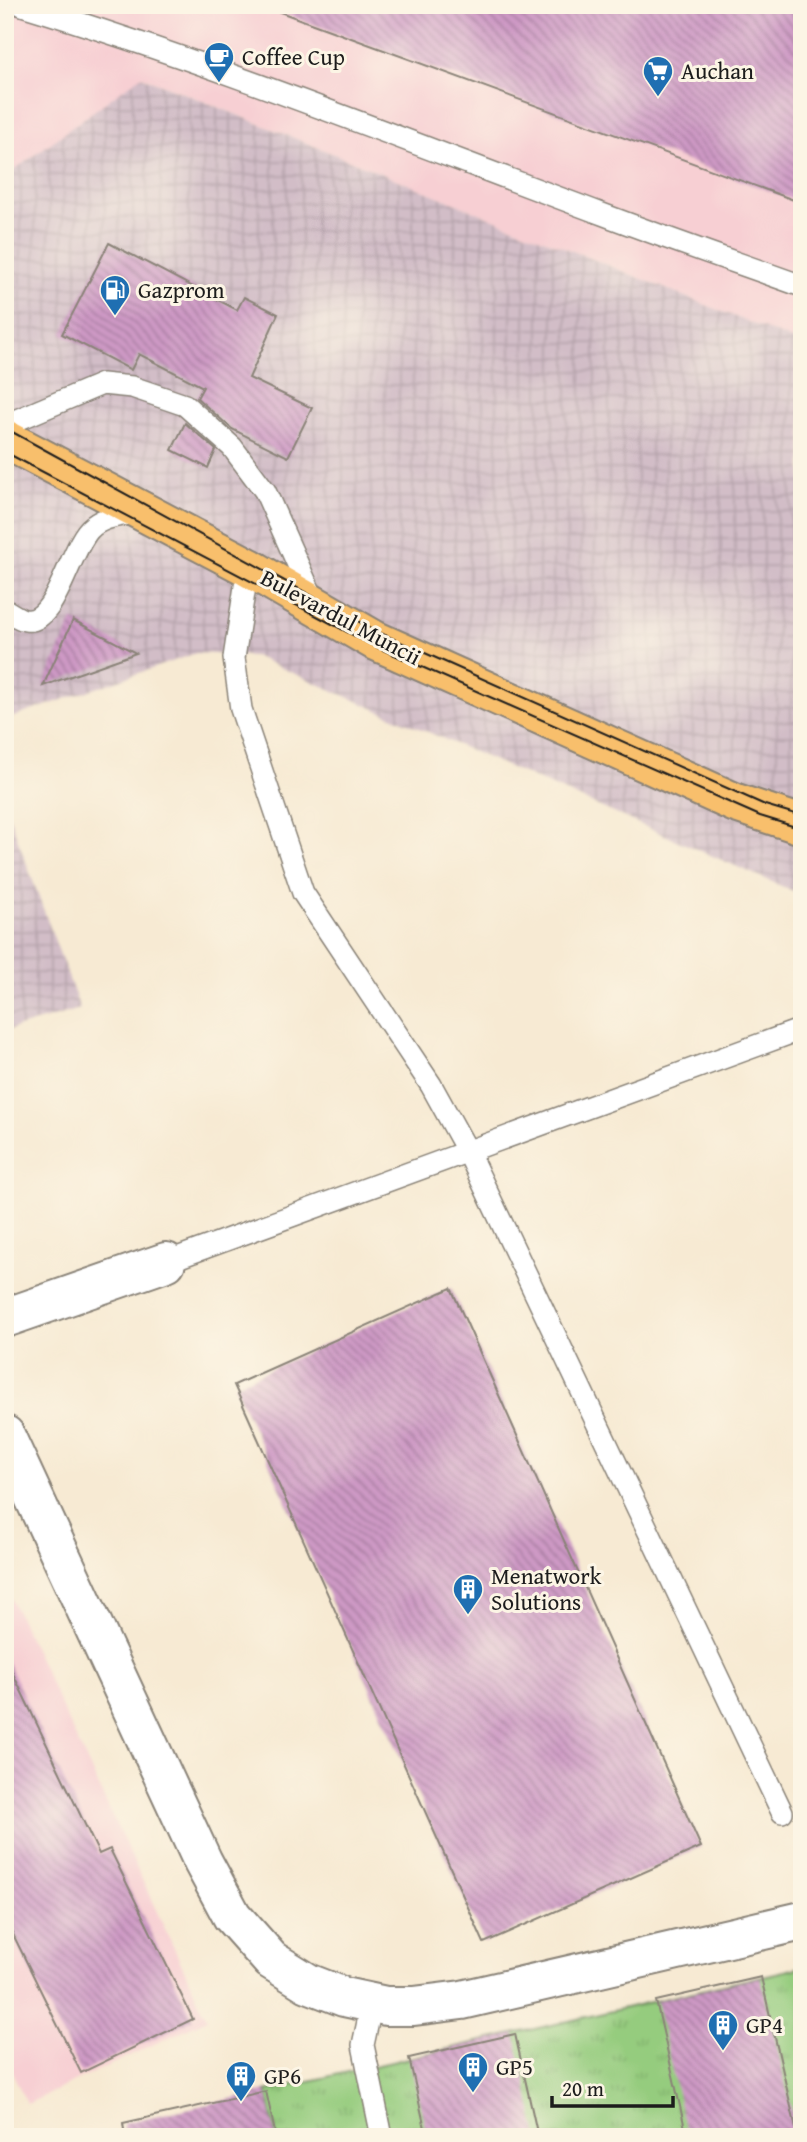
<svg xmlns="http://www.w3.org/2000/svg" width="807" height="2142" font-family="'Gentium Book Plus',serif">
<style>
.built{fill:#f7cfd3}
.industrial{fill:url(#industrial-grid)}
.grass{fill:url(#grass-tufts);stroke:#58744d;stroke-width:2}
.building{fill:url(#building-back-hatch)}
.lines{fill:none;stroke-linecap:round;stroke-linejoin:round}
.service-casing{stroke:#8a8378;stroke-width:24}
.minor-casing{stroke:#8a8378;stroke-width:42}
.primary-casing{stroke:#8a8378;stroke-width:42}
.service{stroke:#fff;stroke-width:21}
.minor{stroke:#fff;stroke-width:38}
.primary{stroke:#f8bf6c;stroke-width:38}
.tram{stroke:#1c1c1c;stroke-width:2}
.labels{text-anchor:middle;stroke-width:6;stroke-linejoin:round;paint-order:stroke}
.poi-label{font-size:23px;fill:#1c1c1c;stroke:#fcf5e5;text-anchor:start}
.street-label{font-size:23px;fill:#1c1c1c;stroke:#fcf5e5}
</style>
<defs>
<pattern id="industrial-grid" width="8" height="8" patternUnits="userSpaceOnUse" patternTransform="scale(1.75)"><rect width="8" height="8" fill="#d2bdc7"/><path d="M0 4h8M4 0v8" fill="none" stroke="#b4a2aa"/></pattern>
<pattern id="grass-tufts" width="24" height="20" patternUnits="userSpaceOnUse" patternTransform="scale(1.75)"><rect width="24" height="20" fill="#95cc7e"/><path d="M3 7l-1-3M5 7V3M7 7l1-3M15 17l-1-3M17 17v-4M19 17l1-3" fill="none" stroke="#80af6c"/></pattern>
<pattern id="building-back-hatch" width="6" height="6" patternUnits="userSpaceOnUse" patternTransform="scale(1.75)"><rect width="6" height="6" fill="#ce99c5"/><path d="M-1 5l2 2M0 0l6 6M5-1l2 2" fill="none" stroke="#a67c9f"/></pattern>
</defs>
<rect width="100%" height="100%" fill="#fcf5e5"/>
<filter id="ink" filterUnits="userSpaceOnUse"><feTurbulence type="fractalNoise" baseFrequency=".0143" numOctaves="2"/><feDisplacementMap in="SourceGraphic" scale="14" xChannelSelector="R" yChannelSelector="G"/><feConvolveMatrix kernelMatrix="1 2 1 2 8 2 1 2 1" color-interpolation-filters="sRGB"/></filter>
<filter id="wash" filterUnits="userSpaceOnUse"><feTurbulence type="fractalNoise" baseFrequency=".00686" numOctaves="4" result="noise"/><feDisplacementMap in="SourceGraphic" scale="28" xChannelSelector="R" yChannelSelector="G"/><feGaussianBlur stdDeviation="1.57" result="paint"/><feColorMatrix in="noise" values="0 0 0 0 0 0 0 0 0 0 0 0 0 0 0 0 0 1.4 0 .05"/><feComposite in="paint" operator="in"/></filter>
<g filter="url(#wash)">
<rect width="100%" height="100%" fill="#f7ead3"/>
<g class="built">
<path d="M5,5H802V344L142,76L5,177Z"/>
<path d="M5,1586L207,2019L27,2104L5,2057Z"/>
</g>
<g class="industrial">
<path d="M141,76L802,344V895L254,656L196,653L5,720V177Z"/>
<path d="M5,805L80,1009L5,1031Z"/>
</g>
<path class="grass" d="M802,1967V2137H276L266,2091Z"/>
<g id="blocks">
<g class="building">
<path d="M273,5H802V203L272,9Z"/>
<path d="M109,243L237,310L244,297L278,314L249,378L312,408L288,457L232,429L197,398L203,387L139,354L131,370L62,334Z"/>
<path d="M185,423L216,450L208,468L172,450Z"/>
<path d="M73,620L136,653L43,686Z"/>
<path d="M451,1288L701,1847L484,1943L234,1385Z"/>
<path d="M5,1657L99,1854L110,1849L193,2019L81,2073L5,1918Z"/>
<path d="M761,1977L798,2137H687L656,2001Z"/>
<path d="M515,2034L538,2137H427L409,2058Z"/>
<path d="M266,2091L276,2137H125L123,2123Z"/>
</g>
</g>
</g>
<g filter="url(#ink)">
<use href="#blocks" fill-opacity="0" stroke="#8a8378" stroke-width="2"/>
<g class="lines">
<g class="service-casing">
<g id="service">
<path d="M22,5C219,65 409,142 602,214C668,239 735,262 802,286"/>
<path d="M5,425L102,384L132,387L185,405L232,447L265,491L312,596L313,603"/>
<path d="M248,567L234,658L241,709L303,893L431,1085L468,1152L782,1812"/>
<path d="M5,610C11,613 19,619 25,620C57,626 70,543 93,526C105,516 125,514 140,513"/>
<path d="M166,1262L802,1029"/>
<path d="M372,2003L363,2045L382,2137"/>
</g>
</g>
<g class="minor-casing">
<g id="minor">
<path d="M5,1318L166,1262"/>
<path d="M5,1435L203,1862L232,1916L271,1960L308,1983L344,1997L386,2006H414L462,2000L802,1921"/>
</g>
</g>
<g class="primary-casing">
<path id="primary" d="M5,439L248,567L374,640L736,803L802,825"/>
</g>
<use href="#service" class="service"/>
<use href="#minor" class="minor"/>
<use href="#primary" class="primary"/>
<g class="tram">
<path d="M5,428L378,632L765,805L802,816"/>
<path d="M5,452L372,645L760,816L802,829"/>
</g>
</g>
</g>
<defs>
<g id="cafe-pin" transform="scale(1.575)"><path d="M0 17L-7.5 6A9.5 9.5 0 1 1 7.5 6Z" fill="#1f6fb2" stroke="#fcf5e5"/><path d="M-5.5-4.5H6V0H3Q3 3.5 0 3.5H-2.5Q-5.5 3.5-5.5 0ZM3-3.2v2h1.7v-2ZM-6 4.5H4V6H-6Z" fill="#fff"/></g>
<g id="supermarket-pin" transform="scale(1.575)"><path d="M0 17L-7.5 6A9.5 9.5 0 1 1 7.5 6Z" fill="#1f6fb2" stroke="#fcf5e5"/><path d="M-6-5.5h2.5l.6 2H6L4.5 2H-2.5L-4.4-4H-6ZM-1.5 3.2a1.3 1.3 0 1 0 .1 0ZM3 3.2a1.3 1.3 0 1 0 .1 0Z" fill="#fff"/></g>
<g id="fuel-pin" transform="scale(1.575)"><path d="M0 17L-7.5 6A9.5 9.5 0 1 1 7.5 6Z" fill="#1f6fb2" stroke="#fcf5e5"/><path d="M-5.5-6h7V0h2V4h1.3V-2.5L3-4.5l.8-.8L6-3V5H2.5V1h-1V6h-7ZM-4.2-4.7v3.2H.2V-4.7Z" fill="#fff"/></g>
<g id="building-pin" transform="scale(1.575)"><path d="M0 17L-7.5 6A9.5 9.5 0 1 1 7.5 6Z" fill="#1f6fb2" stroke="#fcf5e5"/><path d="M-4-6H4V6H1V3H-1V6H-4ZM-2.5-4.3h1.7v1.8h-1.7ZM.8-4.3h1.7v1.8H.8ZM-2.5-1h1.7V.8h-1.7ZM.8-1h1.7V.8H.8Z" fill="#fff"/></g>
</defs>
<g fill-rule="evenodd">
<use href="#cafe-pin" x="219" y="57"/>
<use href="#supermarket-pin" x="658" y="71"/>
<use href="#fuel-pin" x="115" y="290"/>
<use href="#building-pin" x="468" y="1589"/>
<use href="#building-pin" x="723" y="2025"/>
<use href="#building-pin" x="473" y="2067"/>
<use href="#building-pin" x="241" y="2076"/>
</g>
<g class="labels">
<g class="poi-label">
<text x="242" y="65">Coffee Cup</text>
<text x="681" y="79">Auchan</text>
<text x="138" y="298">Gazprom</text>
<text x="491" y="1584">Menatwork<tspan x="491" dy="26">Solutions</tspan></text>
<text x="746" y="2033">GP4</text>
<text x="496" y="2075">GP5</text>
<text x="264" y="2084">GP6</text>
</g>
<g class="street-label">
<text transform="translate(341 617) rotate(28)" y="8">Bulevardul Muncii</text>
</g>
</g>
<rect width="807" height="2142" fill="none" stroke="#fcf5e5" stroke-width="28"/>
<path d="M552 2096v10h121v-10" fill="none" stroke="#1c1c1c" stroke-width="3.5"/>
<text x="562" y="2096" font-size="21" fill="#1c1c1c" stroke="#fcf5e5" stroke-width="5" paint-order="stroke">20 m</text>
</svg>
